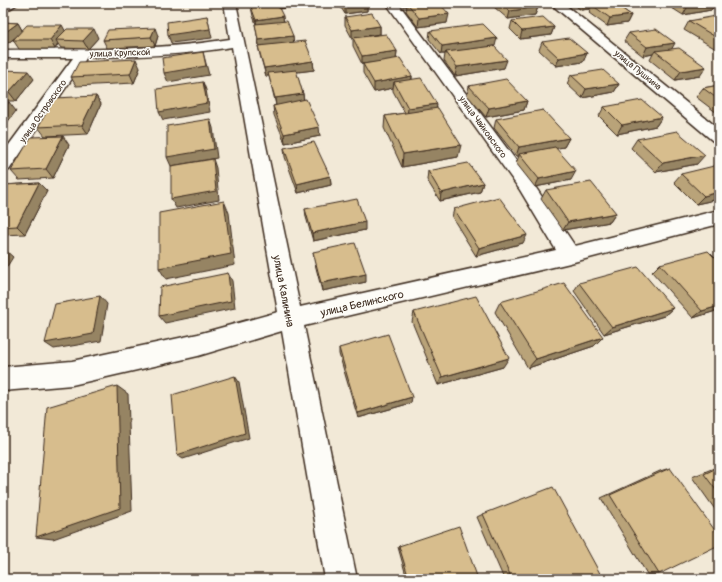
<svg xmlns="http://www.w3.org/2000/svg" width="722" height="582" font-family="Pangolin,sans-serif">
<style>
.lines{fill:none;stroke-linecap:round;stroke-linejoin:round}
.minor-casing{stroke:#3b2a1e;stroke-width:3}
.minor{fill:#fdfcf7;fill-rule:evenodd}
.wall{fill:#b9a379;stroke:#3b2a1e}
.shaded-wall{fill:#968463;stroke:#3b2a1e}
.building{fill:#d7bd8d;stroke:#3b2a1e}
.labels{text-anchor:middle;stroke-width:3;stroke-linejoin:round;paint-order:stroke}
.far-street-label{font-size:9px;fill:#3b2a1e;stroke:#fdfcf7}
.street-label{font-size:11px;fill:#3b2a1e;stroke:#fdfcf7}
</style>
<rect width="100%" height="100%" fill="#f2e9d7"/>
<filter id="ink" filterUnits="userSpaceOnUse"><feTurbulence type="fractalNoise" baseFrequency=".025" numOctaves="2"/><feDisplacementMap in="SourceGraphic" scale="8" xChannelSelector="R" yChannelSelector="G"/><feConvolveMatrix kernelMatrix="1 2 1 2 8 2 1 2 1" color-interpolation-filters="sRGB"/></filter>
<g filter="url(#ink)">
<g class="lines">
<g class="minor-casing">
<g id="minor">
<path d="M5,3H19L3,13V4Z"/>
<path d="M224,3H236L300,307L556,250L520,190L386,3H398L532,182L575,246L719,210V224L570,263L304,326L357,579H325L282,331L198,356L72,385L3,391V367L72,361L198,334L278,312L232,47C183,55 137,57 87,57L9,170L3,172V153L73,58H3V50C79,49 155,51 230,39Z"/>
<path d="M550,3H563L719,129V142L713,141Z"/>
</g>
</g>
<use href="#minor" class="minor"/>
</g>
<g class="wall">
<path d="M251,3H284L285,8L279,9L284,21L293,36V42L313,61L314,70L296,72L303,94L304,100L320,136L285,143L274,115L273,106L276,105L269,76H266L260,55L258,46H259L255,24H256L253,16L251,7H252Z"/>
<path d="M338,3H367V11L345,14Z"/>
<path d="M401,3H439L447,23L418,27L406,11L407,6H403Z"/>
<path d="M495,3H533L538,7L535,15L508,19L494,7Z"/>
<path d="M572,3H614L631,15L627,23L607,26L589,13L590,9L581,10Z"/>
<path d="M664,3H716L711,10L683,15Z"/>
<path d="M345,17L380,26V34L397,51L396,59L412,76V80L437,104L436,108L458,157L402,167L384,128L385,116L405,113L393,91V88L374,92L363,73V64H364H362L353,46V38H352L345,25Z"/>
<path d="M719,18V48L716,49L684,30L689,21Z"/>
<path d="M512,21L554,27L551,35L520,39L510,29Z"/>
<path d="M3,22L18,23L22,30L65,31L98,38L88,49L61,48L58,44L55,49H19L13,40L15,38L5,45H3Z"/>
<path d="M430,31L495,46H494L504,68L455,76L444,61L445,54H441L429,39Z"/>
<path d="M629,33L672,49L700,76L675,80L650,60L653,54L643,56L624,41Z"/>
<path d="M158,36L155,46L107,48L103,40Z"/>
<path d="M542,42L587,53L583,62L556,66L539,50Z"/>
<path d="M140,68L134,83L76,86L71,77Z"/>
<path d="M3,70L34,79L16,101H3Z"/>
<path d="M571,75L619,84L614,92L582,98L567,84Z"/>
<path d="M719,85V112L717,113L696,97L703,88Z"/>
<path d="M469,86L527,101L524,110L486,117L467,95Z"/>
<path d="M96,96L101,104L88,134L45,136L38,127Z"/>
<path d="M604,107L662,117L656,126L617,134L599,116Z"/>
<path d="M496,119L569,138L564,147L556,148L571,180L535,187L516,163L519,156H516L494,128Z"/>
<path d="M637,139L697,164L656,172L631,148Z"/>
<path d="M69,145L53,178L19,180L11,171Z"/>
<path d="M284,148L330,176L331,185L298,193L285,157Z"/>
<path d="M428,171L483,183L480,192L440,201L427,180Z"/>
<path d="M681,174L719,199L696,204L674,182Z"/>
<path d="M39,183L47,191L25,234L3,235V185Z"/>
<path d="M546,190L616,213L610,222L563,230L541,199Z"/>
<path d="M305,209L365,230L313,241L306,217Z"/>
<path d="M454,209L523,243L476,256L452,217Z"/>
<path d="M313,252L366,282L322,291L314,260Z"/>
<path d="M719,262V310L693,318L652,272L660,264Z"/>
<path d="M579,283L673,308L664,316L604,334L574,291Z"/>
<path d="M500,302L603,337L594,346L528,368L495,312Z"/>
<path d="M414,312L503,367L438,385L412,322Z"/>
<path d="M339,348L411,403L358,418L339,354Z"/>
<path d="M719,466V515L692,477Z"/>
<path d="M670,468L659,574H647L601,498L660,471Z"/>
<path d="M483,514L603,579H504L477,517Z"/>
<path d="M399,546L478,579H407L398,547Z"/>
</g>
<g class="shaded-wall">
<path d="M252,3H284L285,8L253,12Z"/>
<path d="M367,3V11L345,14V6Z"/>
<path d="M403,3H426H407V6H403Z"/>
<path d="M584,3H608L592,5L590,9L581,10Z"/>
<path d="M708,3H716L711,10L683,15L688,6Z"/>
<path d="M538,7L535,15L508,19L510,11Z"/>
<path d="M449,14L447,23L418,27L419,18Z"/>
<path d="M631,15L627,23L607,26L610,18Z"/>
<path d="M207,16L212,38L171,43L168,35Z"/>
<path d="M283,16L284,25L257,28L256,20Z"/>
<path d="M18,23L23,32L5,45L3,42V34Z"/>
<path d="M62,25L67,34L56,40L58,44L55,49L50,40Z"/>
<path d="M380,26V34L352,38V30Z"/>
<path d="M554,27L551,35L520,39L522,31Z"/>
<path d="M155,28L158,36L155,46L151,37Z"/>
<path d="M94,29L98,38L88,49L83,41Z"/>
<path d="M293,36L294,45L260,49L258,40Z"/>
<path d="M497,38L495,46L446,54V52L445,54H441L442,46Z"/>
<path d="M675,43L670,52L655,51L653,54L643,56L647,47Z"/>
<path d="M719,44V48L716,49Z"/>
<path d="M397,51L396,60L362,64V56Z"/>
<path d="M203,52L209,75L168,82L164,73Z"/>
<path d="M587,53L583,62L556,66L559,58Z"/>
<path d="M136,59L140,68L134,83L130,74Z"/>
<path d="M507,60L504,68L455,76L457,67Z"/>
<path d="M313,61L314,70L266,76L264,68Z"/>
<path d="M706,67L700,76L675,80L681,71Z"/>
<path d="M28,71L34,79L16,101L9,92Z"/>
<path d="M412,76L411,85L394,82L393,88L374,92V83Z"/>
<path d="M203,82L206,90L210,112L163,120L159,112Z"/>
<path d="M619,84L614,92L582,98L586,89Z"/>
<path d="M303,94L304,103L276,107L275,98Z"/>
<path d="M96,96L101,104L88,134L82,125Z"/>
<path d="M527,101L524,110L486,117L489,108Z"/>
<path d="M9,102L16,111L3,128V110Z"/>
<path d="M437,104L436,113L407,117L408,108Z"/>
<path d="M662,117L656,126L617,134L622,125Z"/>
<path d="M210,119L213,128L217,158L171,166L167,157Z"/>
<path d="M319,127L320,136L285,143L284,134Z"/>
<path d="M63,136L69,145L53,178L46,169Z"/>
<path d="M569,138L564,147L520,155L519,154V156H516L519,147Z"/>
<path d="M461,145L458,157L402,167L403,154Z"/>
<path d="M705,155L697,164L656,172L663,163Z"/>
<path d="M213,159L216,168L219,200L176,208L171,199Z"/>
<path d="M576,171L571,180L535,187L539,179Z"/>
<path d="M330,176L331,185L298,193L297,184Z"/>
<path d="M39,183L47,191L25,234L17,226Z"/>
<path d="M483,183L480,192L440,201L441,193Z"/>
<path d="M719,192V199L696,204L704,196Z"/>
<path d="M224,201L229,213L235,265L166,279L159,268Z"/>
<path d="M616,213L610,222L563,230L568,222Z"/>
<path d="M365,222V230L313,241L312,233Z"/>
<path d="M527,235L523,243L476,256L479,248Z"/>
<path d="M4,249L13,257L3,273V250Z"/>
<path d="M228,273L232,281L235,308L165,323L159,316Z"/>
<path d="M366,274V282L322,291L321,283Z"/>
<path d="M100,296L107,304L101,341L54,349L45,343Z"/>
<path d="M719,306V310L693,318L702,311Z"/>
<path d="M673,308L664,316L604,334L612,327Z"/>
<path d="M603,337L594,346L528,368L536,359Z"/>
<path d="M509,358L503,367L438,385L442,377Z"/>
<path d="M235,376L239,382L249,438L183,459L177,455Z"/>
<path d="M117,386L128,394L132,511L53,539L36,537Z"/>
<path d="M412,397L411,403L358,418V413Z"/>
<path d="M3,425L6,426L3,432Z"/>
</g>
<g class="building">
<path d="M343,3H365L345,6Z"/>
<path d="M407,3H439L449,14L419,18Z"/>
<path d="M502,3H533L538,7L510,11Z"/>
<path d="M603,3H614L631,15L610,18L592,5Z"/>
<path d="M682,3H708L688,6Z"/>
<path d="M277,4L283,16L256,20L251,7Z"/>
<path d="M372,13L380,26L352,30L345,17Z"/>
<path d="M207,16L210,29L168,35L167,22Z"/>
<path d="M716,16L719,18V39L689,21Z"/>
<path d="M543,17L554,27L522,31L512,21Z"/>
<path d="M287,21L293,36L258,40L255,24Z"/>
<path d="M3,22L18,23L3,34Z"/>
<path d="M483,24L497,38L442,46L430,31Z"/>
<path d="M27,25H62L50,40H13Z"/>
<path d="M155,28L151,37L103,40L108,30Z"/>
<path d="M67,29H94L83,41L56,40Z"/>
<path d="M656,29L675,43L647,47L629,33Z"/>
<path d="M386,34L397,51L362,56L353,38Z"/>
<path d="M569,38L587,53L559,58L542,42Z"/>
<path d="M305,41L313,61L264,68L258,46Z"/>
<path d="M494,46L507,60L457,67L446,52Z"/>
<path d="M679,48L706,67L681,71L655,51Z"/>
<path d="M203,52L206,66L164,73L162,58Z"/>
<path d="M400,58L412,76L374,83L363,64Z"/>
<path d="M136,59L130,74L71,77L79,62Z"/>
<path d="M3,70L28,71L9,92H3Z"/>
<path d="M296,70L303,94L275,98L268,73Z"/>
<path d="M603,70L619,84L586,89L571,75Z"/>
<path d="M421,78L437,104L408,108L394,82Z"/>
<path d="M506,79L527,101L489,108L469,86Z"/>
<path d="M203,82L207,103L159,112L157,89Z"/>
<path d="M719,85V100L703,88Z"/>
<path d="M96,96L82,125L38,127L55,98Z"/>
<path d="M306,99L319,127L284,134L273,106Z"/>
<path d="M642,100L662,117L622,125L604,107Z"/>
<path d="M3,102H9L3,110Z"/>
<path d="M438,108L461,145L403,154L385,116Z"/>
<path d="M543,110L569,138L519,147L496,119Z"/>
<path d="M210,119L214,149L167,157V126Z"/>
<path d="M677,131L705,155L663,163L637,139Z"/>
<path d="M63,136L46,169L11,171L31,137Z"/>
<path d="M314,142L330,176L297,184L284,148Z"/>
<path d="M555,147L576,171L539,179L519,154Z"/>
<path d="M213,159L216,191L171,199V166Z"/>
<path d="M468,163L483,183L441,193L428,171Z"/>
<path d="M718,165L719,166V192L704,196L681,174Z"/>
<path d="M591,182L616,213L568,222L546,190Z"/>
<path d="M39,183L17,226L3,227V185Z"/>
<path d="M499,197L527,235L479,248L454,209Z"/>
<path d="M357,199L365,222L312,233L305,209Z"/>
<path d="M224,201L231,254L159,268V213Z"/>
<path d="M355,243L366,274L321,283L313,252Z"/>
<path d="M708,251L719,262V306L702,311L660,264Z"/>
<path d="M638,267L673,308L612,327L579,283Z"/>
<path d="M228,273L231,301L159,316L160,287Z"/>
<path d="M564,283L603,337L536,359L500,302Z"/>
<path d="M100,296L93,334L45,343L55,304Z"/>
<path d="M476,296L509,358L442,377L414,312Z"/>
<path d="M388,334L412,397L358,413L339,348Z"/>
<path d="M235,376L245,433L177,455L172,395Z"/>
<path d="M117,386L120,508L36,537L47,407Z"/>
<path d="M719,467V494L704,474Z"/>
<path d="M670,468L719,536V545L659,574L610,495Z"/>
<path d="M553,487L603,579H512L483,514Z"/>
<path d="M459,526L478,579H409L399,546Z"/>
</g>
</g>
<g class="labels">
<g class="far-street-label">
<text transform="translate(120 53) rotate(-2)" y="3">улица Крупской</text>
<text transform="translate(638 70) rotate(39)" y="3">улица Пушкина</text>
<text transform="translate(43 111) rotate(-55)" y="3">улица Островского</text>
<text transform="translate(483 127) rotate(54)" y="3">улица Чайковского</text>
</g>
<g class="street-label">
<text transform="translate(284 291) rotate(79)" y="4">улица Калинина</text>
<text transform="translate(362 303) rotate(-13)" y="4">улица Белинского</text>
</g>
</g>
<rect width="722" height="582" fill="none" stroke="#fdfcf7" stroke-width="16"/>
<rect x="8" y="8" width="706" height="566" fill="none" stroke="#3b2a1e" stroke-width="1.5" filter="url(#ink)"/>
</svg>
